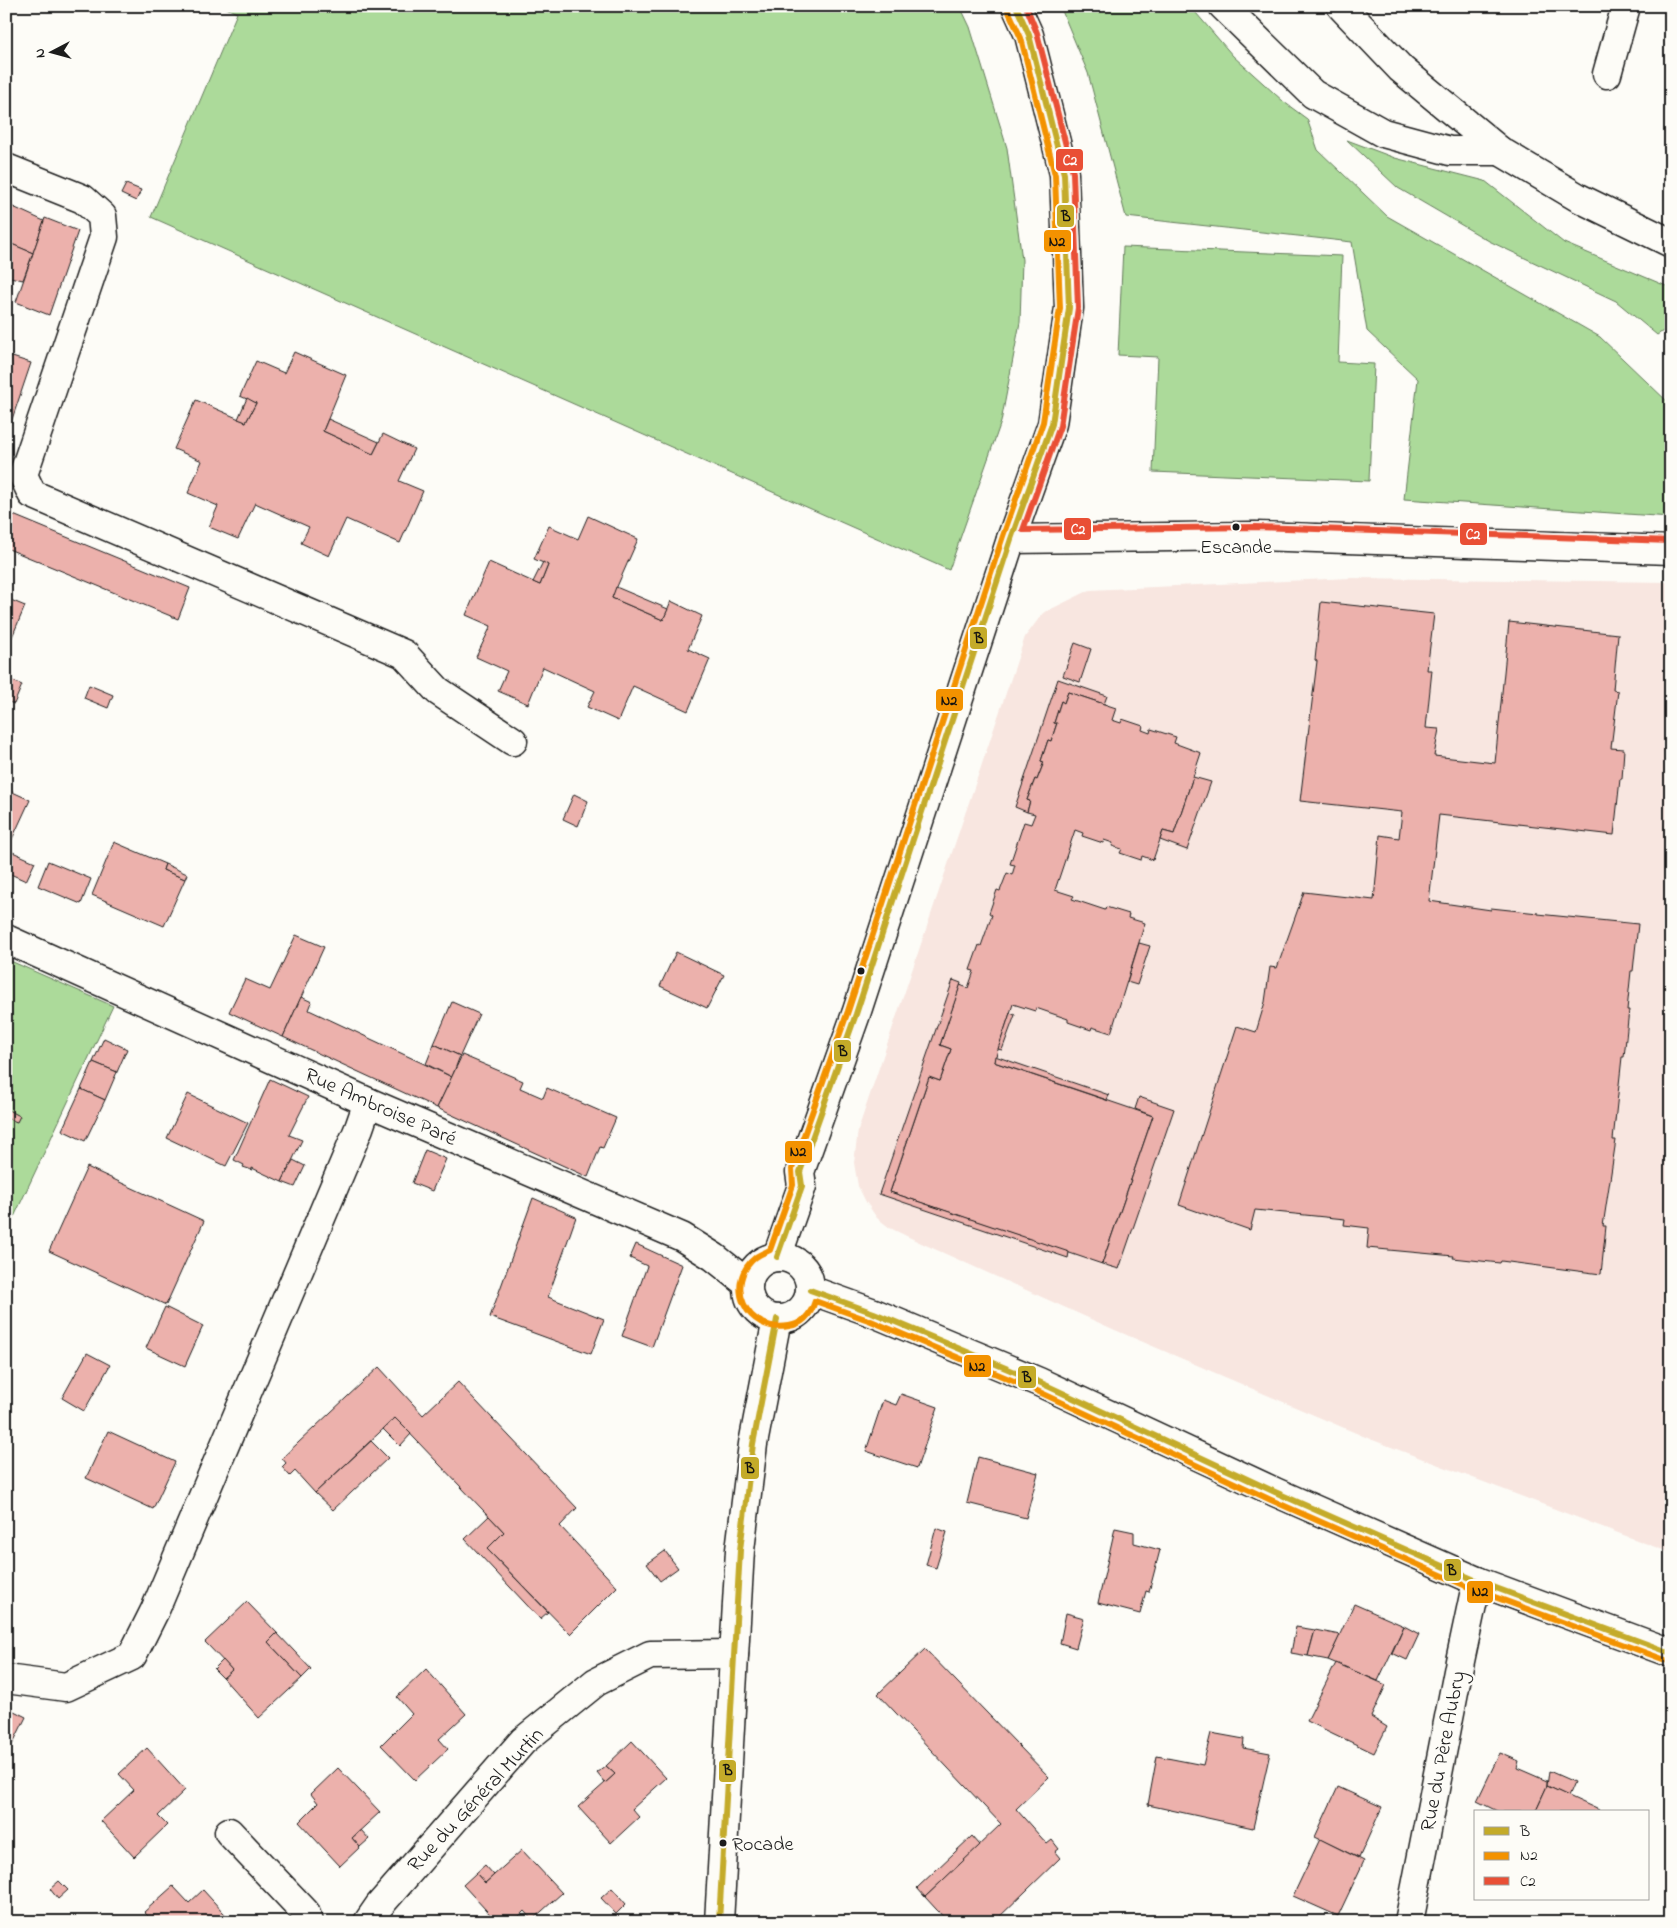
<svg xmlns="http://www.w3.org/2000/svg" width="1677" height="1928" font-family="'Indie Flower',sans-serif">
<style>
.built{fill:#f8e6e0}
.green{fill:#acda9a;stroke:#647b5b}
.building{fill:#ecb1ac;stroke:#1c1c1c}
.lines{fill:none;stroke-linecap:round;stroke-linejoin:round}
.minor-casing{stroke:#1c1c1c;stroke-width:31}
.minor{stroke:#fdfcf7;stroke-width:28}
.bus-1-casing{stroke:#fdfcf7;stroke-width:10}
.bus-2-casing{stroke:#fdfcf7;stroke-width:10}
.bus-3-casing{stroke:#fdfcf7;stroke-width:10}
.bus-1{stroke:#c4ab29;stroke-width:6}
.bus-2{stroke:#f39200;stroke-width:6}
.bus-3{stroke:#e94f35;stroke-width:6}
.bus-dot{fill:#1c1c1c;stroke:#fdfcf7;stroke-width:2}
.labels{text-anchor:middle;stroke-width:4.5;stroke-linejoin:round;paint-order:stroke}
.bus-label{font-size:20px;fill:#1c1c1c;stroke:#fdfcf7}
.street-label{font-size:21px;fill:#1c1c1c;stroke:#fdfcf7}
.line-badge{stroke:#fdfcf7;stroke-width:2}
.badge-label{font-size:14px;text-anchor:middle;font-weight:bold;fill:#fff}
.pale-badge-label{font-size:14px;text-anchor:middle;font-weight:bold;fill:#111}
</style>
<rect width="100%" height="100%" fill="#fdfcf7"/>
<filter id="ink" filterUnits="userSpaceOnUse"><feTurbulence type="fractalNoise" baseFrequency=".02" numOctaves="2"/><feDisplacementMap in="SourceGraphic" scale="10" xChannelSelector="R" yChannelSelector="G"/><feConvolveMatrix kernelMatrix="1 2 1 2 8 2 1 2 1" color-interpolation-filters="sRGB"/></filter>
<g filter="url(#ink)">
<path class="built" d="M1350,578L1671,582V1553L1370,1439L1115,1330L919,1242L890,1228L877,1218L866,1202L858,1186L854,1163L858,1130L1025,637L1043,613L1090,590Z"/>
<g class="green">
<path d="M222,6H960L970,27L1007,148L1022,260L1020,322L1001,422L949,570L151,217L237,13Z"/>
<path d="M1060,6H1190L1233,56L1284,102L1307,119L1318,150L1387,216L1600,337L1671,405V517L1404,499L1418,379L1367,331L1352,242L1126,217L1088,73Z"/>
<path d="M1347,140L1395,158L1485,181L1564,243L1671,288V326L1657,335L1616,301L1489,241L1398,188Z"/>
<path d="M1123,247L1342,256L1338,362L1374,364L1369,481L1153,472L1158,357L1118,355Z"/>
<path d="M6,959L113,1006L6,1234Z"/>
</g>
<g class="building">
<path d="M126,184L141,190L136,201L121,194Z"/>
<path d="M11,206L44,221L33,253L6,242V217Z"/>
<path d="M45,218L78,231L49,315L16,302Z"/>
<path d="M7,242L33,253L23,280L6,276Z"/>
<path d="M294,352L346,375L323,431L373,454L383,434L414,449L399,481L423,491L400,543L346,519L329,556L301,543L309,527L255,503L238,539L209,527L218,506L188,493L202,461L174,449L196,400L246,422L256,403L240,396L256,361L284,373Z"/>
<path d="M6,355L31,363L6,437Z"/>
<path d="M247,398L256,403L246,422L238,419Z"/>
<path d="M328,419L379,442L373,454L323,431Z"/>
<path d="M6,512L190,588L178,619L6,548Z"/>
<path d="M588,516L638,539L612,598L663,620L671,601L702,616L688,649L710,659L688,711L633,686L618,721L587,707L595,691L543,667L528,704L498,691L507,671L476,657L491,626L466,615L489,562L540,585L548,565L534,559L549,526L578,539Z"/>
<path d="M543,562L548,565L540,585L533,582Z"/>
<path d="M616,587L668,609L663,620L612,598Z"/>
<path d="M6,598L25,606L7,649L6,648Z"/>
<path d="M1321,602L1434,614L1427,670H1432L1426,728L1439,729L1434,756L1495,763L1509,622L1618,634L1613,690L1618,691L1611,748L1624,749L1622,779H1620L1614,835L1439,815L1429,901L1491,910V908L1538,913V914L1638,924L1633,971H1631L1627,1010H1629L1624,1057H1622L1613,1140H1616L1603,1226H1606L1601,1274L1501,1261L1500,1263L1453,1258L1454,1256L1367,1248L1369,1228L1344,1225L1345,1219L1255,1210L1250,1230L1179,1205L1237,1026L1256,1032L1265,1002L1270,967L1277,968L1304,892L1374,900L1380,835L1399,838L1402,812L1300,801L1317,661L1315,660Z"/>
<path d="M1075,643L1091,649L1080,682L1063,676Z"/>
<path d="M6,648L10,650L6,661Z"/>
<path d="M6,678L22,685L14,704L6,701Z"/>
<path d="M1058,679L1107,696L1104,704L1068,692L1064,703L1061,701L1054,723H1057L1051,741L1048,740L1041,761L1044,762L1037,780L1035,779L1027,800L1030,801L1027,812L1015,807Z"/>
<path d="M89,685L113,695L108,708L84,698Z"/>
<path d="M1068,692L1116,708L1112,720L1121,723L1122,719L1143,726L1142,730L1150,733L1151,729L1176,737L1174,743L1201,753L1174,834L1163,831L1153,860L1142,856L1141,860L1120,853L1122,849L1112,846L1113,843L1104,840L1103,843L1082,836L1083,833L1075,830L1055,890L1074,896L1072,899L1105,910L1106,907L1129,914L1128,918L1145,923L1111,1033L1092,1027L1091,1030L1068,1022V1019L1036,1008L1035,1011L1013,1004L994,1062L1153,1116L1102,1264L890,1192L929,1077L940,1081L951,1049L940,1045L960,985L968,988L974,971L970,970L979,945L981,946L992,915L989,913L997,890L1000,891L1007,873L1012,875L1015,865L1010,864L1024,822L1031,824L1035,814L1027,812L1030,801L1027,800L1035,779L1037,780L1044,762L1041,761L1048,740L1051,741L1057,723H1054L1061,701L1064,703Z"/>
<path d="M1193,777L1211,782L1187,850L1160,840L1163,831L1174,834Z"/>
<path d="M6,789L30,800L7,850L6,849Z"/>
<path d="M574,794L588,801L578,826L563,819Z"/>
<path d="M114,842L165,864L163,870L185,879L164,926L92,895Z"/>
<path d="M6,849L35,862L26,881L6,872Z"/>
<path d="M48,861L91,879L81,904L38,886Z"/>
<path d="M165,864L187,874L185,879L163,870Z"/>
<path d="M296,935L324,947L283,1037L229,1012L245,979L270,990Z"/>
<path d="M1139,943L1150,946L1137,985L1127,982Z"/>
<path d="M676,952L724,975L707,1008L660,986Z"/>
<path d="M953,980L961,983L940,1045L951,1049L940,1081L929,1077L890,1192L1069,1252L1068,1258L879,1194Z"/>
<path d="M301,997L312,1002L309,1010L452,1077L437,1108L283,1037Z"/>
<path d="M452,1002L479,1014L460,1056L434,1044Z"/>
<path d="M1010,1013L1015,1015L1002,1050L998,1049Z"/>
<path d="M104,1038L127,1049L117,1072L93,1062Z"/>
<path d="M434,1044L460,1056L452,1077L426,1064Z"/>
<path d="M462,1055L523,1081L520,1088L543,1098L547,1088L616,1118L603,1148L600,1147L588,1177L437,1108Z"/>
<path d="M995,1056L1109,1095L1107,1100L994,1062Z"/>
<path d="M93,1062L117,1072L105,1100L81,1089Z"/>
<path d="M270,1079L308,1097L289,1135L302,1140L282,1182L252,1168V1170L243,1167L244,1165L234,1160Z"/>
<path d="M81,1089L105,1100L85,1141L62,1130Z"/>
<path d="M188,1094L248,1123L226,1166L167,1138Z"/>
<path d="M1139,1097L1174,1109L1119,1269L1102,1264L1153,1116L1135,1109Z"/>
<path d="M6,1109L20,1116L17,1122L6,1118Z"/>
<path d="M425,1150L446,1159L432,1191L412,1183Z"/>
<path d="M293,1160L305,1166L295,1187L282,1182Z"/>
<path d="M87,1167L204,1221L166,1305L49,1251Z"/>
<path d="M533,1198L576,1217L548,1297L604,1319L591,1354L490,1317Z"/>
<path d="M636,1244L682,1265L652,1347L622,1336L647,1266L630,1258Z"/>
<path d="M165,1307L203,1326L185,1366L146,1348Z"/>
<path d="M87,1353L110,1365L84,1411L62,1398Z"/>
<path d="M379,1367L423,1415L458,1382L577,1508L560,1526L617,1587L570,1634L487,1549L504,1532L395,1418L315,1493L295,1471L290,1476L282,1467L286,1463L282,1458Z"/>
<path d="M901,1394L938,1407L917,1468L866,1451L883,1400L896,1405Z"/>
<path d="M395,1418L411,1434L400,1446L383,1429Z"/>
<path d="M108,1431L175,1462L153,1509L86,1478Z"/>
<path d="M371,1441L388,1458L333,1510L315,1493Z"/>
<path d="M978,1457L1038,1473L1026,1518L967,1503Z"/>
<path d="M489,1516L504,1532L487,1549L548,1612L540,1619L465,1539Z"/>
<path d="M936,1528L947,1532L936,1568L926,1565Z"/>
<path d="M1115,1528L1134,1532V1543L1160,1550L1149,1592L1146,1591L1140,1614L1098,1603Z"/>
<path d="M665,1551L678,1568L660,1581L647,1564Z"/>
<path d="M247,1602L277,1633L268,1642L302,1678L259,1718L223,1678L232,1670L205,1642Z"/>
<path d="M1354,1604L1404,1626L1378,1681L1328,1660Z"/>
<path d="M1066,1613L1084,1618L1076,1648L1060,1643Z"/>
<path d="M1404,1626L1419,1634L1407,1660L1392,1653Z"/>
<path d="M1296,1627L1315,1630L1308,1656L1291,1653Z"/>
<path d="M1315,1630L1340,1635L1328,1660L1308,1656Z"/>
<path d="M277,1633L311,1669L302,1678L268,1642Z"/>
<path d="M925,1649L1049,1777L1016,1809L1047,1844L1052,1840L1059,1849L1055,1852L1060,1858L994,1922H948L925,1897L1001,1824L878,1694Z"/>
<path d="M223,1660L232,1670L223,1678L214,1669Z"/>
<path d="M1336,1663L1386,1685L1371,1717L1387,1727L1374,1753L1307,1721Z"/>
<path d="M426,1669L466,1714L439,1739L448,1749L415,1780L381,1745L412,1714L397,1697Z"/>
<path d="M6,1707L14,1711L6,1728Z"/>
<path d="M14,1711L26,1717L9,1751L6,1750V1728Z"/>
<path d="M1211,1733L1244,1739L1243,1748L1270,1753L1253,1828L1148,1805L1157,1756L1203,1765Z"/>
<path d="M632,1741L666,1778L632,1809L639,1817L611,1843L578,1807L615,1774L606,1766Z"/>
<path d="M147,1748L185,1790L158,1816L167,1825L134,1857L101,1821L134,1790L119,1774Z"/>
<path d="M1500,1753L1519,1761L1517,1768L1547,1781V1786L1535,1812H1499L1477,1801Z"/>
<path d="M606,1766L615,1774L605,1783L597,1773Z"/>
<path d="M338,1768L380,1812L352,1838L360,1847L340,1866L299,1822L318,1803L311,1794Z"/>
<path d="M1549,1771L1574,1782L1568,1796L1547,1786Z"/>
<path d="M1547,1786L1599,1810L1598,1812H1535Z"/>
<path d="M1338,1787L1382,1807L1359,1858L1315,1837Z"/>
<path d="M361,1830L369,1839L360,1847L352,1838Z"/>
<path d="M972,1836L980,1845L925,1897L917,1888Z"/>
<path d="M1320,1839L1364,1861L1338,1916L1293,1896Z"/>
<path d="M522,1850L562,1893L532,1920L524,1911L513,1922H497L463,1885L476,1873L485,1883Z"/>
<path d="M1671,1861V1877L1666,1876Z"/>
<path d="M485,1865L494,1875L485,1883L476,1873Z"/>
<path d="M59,1881L68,1890L58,1899L50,1889Z"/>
<path d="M173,1886L189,1903L203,1890L232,1922H154L144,1912Z"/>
<path d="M612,1888L626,1904L616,1914L601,1898Z"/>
<path d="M1671,1903V1922H1665Z"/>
</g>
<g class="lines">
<g class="minor-casing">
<g id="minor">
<path d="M1223,6L1313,94L1383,133L1450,151H1500"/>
<path d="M1341,6L1401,69L1500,151L1579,198L1671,243"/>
<path d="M1607,74L1626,6"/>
<path d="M6,168L83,199L102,216L104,237L23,475L32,494L404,654L438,691L513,741"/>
<path d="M1011,539L1255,536L1671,550"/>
<path d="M6,939L368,1102L682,1237L714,1257L748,1284"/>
<path d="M777,1257L802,1186L800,1172L856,1014L1011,539L1052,424L1069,308L1064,174L1029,35L1016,6"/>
<circle cx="779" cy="1288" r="31"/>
<path d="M810,1290L874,1313L1039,1382L1275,1492L1477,1581L1671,1653"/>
<path d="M6,1679L66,1687L132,1656L155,1610L359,1128L368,1102"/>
<path d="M229,1832L305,1912L309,1922"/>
<path d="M368,1922L379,1906L523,1741L596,1682L650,1655L734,1654"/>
<path d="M719,1922L740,1550L753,1444L777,1319"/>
<path d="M1409,1922L1460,1661L1477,1581"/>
</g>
</g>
<use href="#minor" class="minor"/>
<g class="bus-1-casing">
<g id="bus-1">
<path d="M777,1257L802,1186L800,1172L856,1014L1011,539L1052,424L1069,308L1064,174L1029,35L1016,6"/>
<path d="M810,1290L874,1313L1039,1382L1275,1492L1477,1581L1671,1653"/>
<path d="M719,1922L740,1550L753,1444L777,1319"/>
</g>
</g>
<g class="bus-2-casing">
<path id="bus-2" d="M1008,10L1021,38L1055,175L1060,308L1043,422L1003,536L848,1011L792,1169L793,1185L770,1250C766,1252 760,1254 756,1257C723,1283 746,1334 789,1326C803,1324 811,1314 815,1301L871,1321L1035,1390L1271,1500L1473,1589L1668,1661"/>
</g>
<g class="bus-3-casing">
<path id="bus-3" d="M1026,6L1037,33L1073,173L1078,308L1060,426L1023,530L1255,527L1671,541"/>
</g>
<use href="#bus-1" class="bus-1"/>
<use href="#bus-2" class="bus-2"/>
<use href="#bus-3" class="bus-3"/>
</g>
</g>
<g class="bus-dot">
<circle cx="1236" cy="527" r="4.5"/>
<circle cx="861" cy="971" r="4.5"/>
<circle cx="723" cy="1843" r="4.5"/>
</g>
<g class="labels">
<g class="bus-label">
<text x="1236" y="553">Escande</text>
<text x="732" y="1850" text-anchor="start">Rocade</text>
</g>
<g class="street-label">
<text transform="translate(381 1106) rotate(24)" y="7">Rue Ambroise Paré</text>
<text transform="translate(1442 1751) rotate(-79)" y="7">Rue du Père Aubry</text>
<text transform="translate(475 1799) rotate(-47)" y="7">Rue du Général Murtin</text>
</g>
</g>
<g class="line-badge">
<rect x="1055" y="148" width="29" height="24" rx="5" fill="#e94f35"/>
<rect x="1056" y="204" width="19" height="24" rx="5" fill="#c4ab29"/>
<rect x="1043" y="229" width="29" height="24" rx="5" fill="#f39200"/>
<rect x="1063" y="517" width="29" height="24" rx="5" fill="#e94f35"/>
<rect x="1459" y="522" width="29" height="24" rx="5" fill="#e94f35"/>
<rect x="969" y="626" width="19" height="24" rx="5" fill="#c4ab29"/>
<rect x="935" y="688" width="29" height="24" rx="5" fill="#f39200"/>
<rect x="833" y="1039" width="19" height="24" rx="5" fill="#c4ab29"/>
<rect x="784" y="1140" width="29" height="24" rx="5" fill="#f39200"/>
<rect x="963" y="1354" width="29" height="24" rx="5" fill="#f39200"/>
<rect x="1017" y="1365" width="20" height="24" rx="5" fill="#c4ab29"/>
<rect x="740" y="1456" width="20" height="24" rx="5" fill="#c4ab29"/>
<rect x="1443" y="1558" width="19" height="24" rx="5" fill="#c4ab29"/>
<rect x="1466" y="1580" width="28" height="24" rx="5" fill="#f39200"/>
<rect x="718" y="1759" width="19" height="24" rx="5" fill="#c4ab29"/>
</g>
<g class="badge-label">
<text x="1070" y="165">C2</text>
<text x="1078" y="534">C2</text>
<text x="1473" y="539">C2</text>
</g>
<g class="pale-badge-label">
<text x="1066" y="221">B</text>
<text x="1057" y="246">N2</text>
<text x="979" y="643">B</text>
<text x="949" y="705">N2</text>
<text x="843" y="1056">B</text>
<text x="798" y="1156">N2</text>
<text x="977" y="1371">N2</text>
<text x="1027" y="1382">B</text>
<text x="750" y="1473">B</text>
<text x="1452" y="1575">B</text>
<text x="1480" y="1596">N2</text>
<text x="728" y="1775">B</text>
</g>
<rect width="1677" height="1928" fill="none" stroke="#fdfcf7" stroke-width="25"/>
<rect x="12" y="12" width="1652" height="1903" fill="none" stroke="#1c1c1c" stroke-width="2" filter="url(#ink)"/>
<rect x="1474" y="1810" width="175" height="90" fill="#fdfcf7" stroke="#a3a29f"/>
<rect x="1484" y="1827" width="25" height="8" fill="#c4ab29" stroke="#a3a29f"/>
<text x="1520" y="1836" font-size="15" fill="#1c1c1c">B</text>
<rect x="1484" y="1852" width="25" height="8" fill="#f39200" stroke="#a3a29f"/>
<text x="1520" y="1860" font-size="15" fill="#1c1c1c">N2</text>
<rect x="1484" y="1877" width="25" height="8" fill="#e94f35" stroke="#a3a29f"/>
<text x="1520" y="1886" font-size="15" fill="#1c1c1c">C2</text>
<g transform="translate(52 52) rotate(264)" stroke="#fdfcf7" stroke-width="4" paint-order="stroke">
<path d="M0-4L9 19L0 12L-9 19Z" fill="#1c1c1c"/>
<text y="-8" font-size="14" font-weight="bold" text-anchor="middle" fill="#1c1c1c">N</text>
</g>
</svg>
